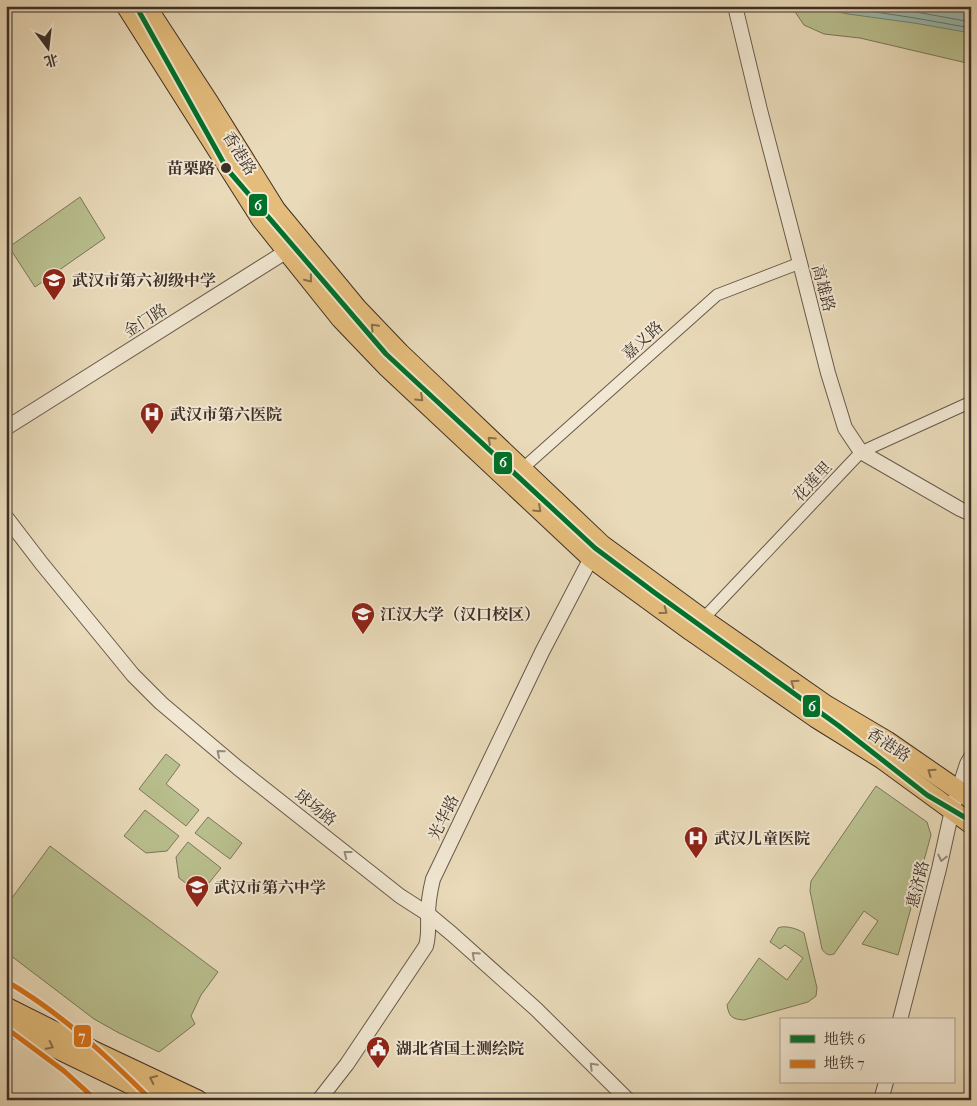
<svg xmlns="http://www.w3.org/2000/svg" width="977" height="1106" font-family="'IM FELL French Canon','Noto Serif SC',serif">
<style>
.green{fill:#b9bf8e;stroke:#7a775b}
.water{fill:#97bbb0;stroke:#73837a}
.lines{fill:none;stroke-linecap:round;stroke-linejoin:round}
.shore{stroke:#6a756c;stroke-width:1}
.minor-casing{stroke:#675a4c;stroke-width:13}
.tertiary-casing{stroke:#675a4c;stroke-width:16}
.primary-casing{stroke:#3c2f28;stroke-width:21}
.minor{stroke:#f1e7d2;stroke-width:11}
.tertiary{stroke:#f1e7d2;stroke-width:14}
.primary{stroke:#e4bd7c;stroke-width:19}
.metro-1-casing{stroke:#f1e7d2;stroke-width:9}
.metro-2-casing{stroke:#f1e7d2;stroke-width:9}
.metro-1{stroke:#007128;stroke-width:5}
.metro-2{stroke:#da7418;stroke-width:5}
.oneway{stroke:#886f4e}
.oneway2{stroke:#968b7d}
.stop-dot{fill:#3c2f28;stroke:#f1e7d2;stroke-width:2}
.labels{text-anchor:middle;stroke-width:4;stroke-linejoin:round;paint-order:stroke}
.street-label{font-size:16px;fill:#3c2f28;stroke:#f1e7d2}
.stop-label{font-size:16px;font-weight:bold;fill:#3c2f28;stroke:#f1e7d2;text-anchor:end}
.poi-label{font-size:16px;font-weight:bold;fill:#3c2f28;stroke:#f1e7d2;text-anchor:start}
.line-badge{stroke:#f1e7d2;stroke-width:2}
.badge-label{font-size:14px;text-anchor:middle;font-weight:bold;fill:#fff}
</style>
<rect width="100%" height="100%" fill="#e9dab9"/>
<filter id="stains"><feTurbulence type="fractalNoise" baseFrequency=".004" numOctaves="4"/><feColorMatrix values="0 0 0 0 .2 0 0 0 0 .09 0 0 0 0 .02 0 0 0 .5 -.17"/></filter>
<radialGradient id="worn" r=".72"><stop offset=".6" stop-color="#630" stop-opacity="0"/><stop offset="1" stop-color="#630" stop-opacity=".3"/></radialGradient>
<g class="green">
<path d="M791,6H971V64L860,38L824,34L804,25Z"/>
<path d="M80,197L105,238L35,287L9,247Z"/>
<path d="M166,754L180,765L166,784L199,810L186,826L139,789Z"/>
<path d="M876,786L927,822L931,835L898,955L862,944L878,921L864,911L834,954C829,956 825,954 822,949L810,891L811,881Z"/>
<path d="M145,810L179,836L167,851L146,853L124,836Z"/>
<path d="M208,817L242,843L230,859L195,833Z"/>
<path d="M188,842L221,868L200,894L179,878L176,857Z"/>
<path d="M50,846L218,972L201,995L191,1016L195,1024L159,1052L119,1033L94,1019L6,952V906Z"/>
<path d="M781,927C788,926 798,929 804,933L817,988L816,996L808,1002L744,1020C732,1019 729,1017 727,1005L759,958L787,980L803,958L785,945L780,949L770,942L778,928Z"/>
</g>
<path class="water" d="M819,6H971V33L914,23L848,14L821,8Z"/>
<g class="lines">
<g class="shore">
<path d="M836,6L915,18L971,28"/>
<path d="M875,6L916,12L971,22"/>
</g>
<g class="minor-casing">
<g id="minor">
<path d="M522,469L717,295L800,263"/>
<path d="M703,619L861,452L971,402"/>
</g>
</g>
<g class="tertiary-casing">
<g id="tertiary">
<path d="M735,6L760,110L800,263L828,373L845,428L861,452L960,509L971,514"/>
<path d="M6,428L295,246"/>
<path d="M6,517L42,564L106,642L133,675L161,703L238,768L400,896L428,914L452,934L536,1009L628,1100"/>
<path d="M900,1020L939,869L952,810L967,764L971,757"/>
<path d="M319,1100L347,1064L426,946C429,936 428,927 428,916C428,904 430,891 433,879L542,652L591,558L597,551"/>
<path d="M881,1100L886,1082"/>
</g>
</g>
<g class="primary-casing">
<g id="primary">
<path d="M126,6L261,219L341,319L386,366L591,558L691,631L816,718L882,759L971,824"/>
<path d="M146,6L208,101L276,210L357,308L400,353L602,545L703,619L826,705L887,741L971,799"/>
<path d="M6,1007L92,1050L198,1100"/>
<path d="M6,1024L163,1100"/>
</g>
</g>
<use href="#minor" class="minor"/>
<use href="#tertiary" class="tertiary"/>
<use href="#primary" class="primary"/>
<g class="metro-1-casing">
<path id="metro-1" d="M136,6L227,169L386,354L595,548L655,593L839,726L927,795L971,821"/>
</g>
<g class="metro-2-casing">
<g id="metro-2">
<path d="M6,981C61,1013 106,1055 151,1100"/>
<path d="M6,1028L64,1071L96,1100"/>
</g>
</g>
<use href="#metro-1" class="metro-1"/>
<use href="#metro-2" class="metro-2"/>
</g>
<defs><path id="oneway-chevron" d="M-2-3.5L2.5 0L-2 3.5" fill="none" stroke-width="1.6" stroke-linecap="round" stroke-linejoin="round" transform="scale(1.25)"/></defs>
<g class="oneway">
<use href="#oneway-chevron" transform="translate(309 279) rotate(51)"/>
<use href="#oneway-chevron" transform="translate(374 327) rotate(-133)"/>
<use href="#oneway-chevron" transform="translate(420 398) rotate(43)"/>
<use href="#oneway-chevron" transform="translate(491 440) rotate(-137)"/>
<use href="#oneway-chevron" transform="translate(538 509) rotate(43)"/>
<use href="#oneway-chevron" transform="translate(664 611) rotate(36)"/>
<use href="#oneway-chevron" transform="translate(794 683) rotate(-145)"/>
<use href="#oneway-chevron" transform="translate(931 772) rotate(-145)"/>
<use href="#oneway-chevron" transform="translate(50 1046) rotate(26)"/>
<use href="#oneway-chevron" transform="translate(153 1079) rotate(-155)"/>
</g>
<g class="oneway2">
<use href="#oneway-chevron" transform="translate(220 753) rotate(-140)"/>
<use href="#oneway-chevron" transform="translate(347 854) rotate(-142)"/>
<use href="#oneway-chevron" transform="translate(942 858) rotate(103)"/>
<use href="#oneway-chevron" transform="translate(475 955) rotate(-138)"/>
<use href="#oneway-chevron" transform="translate(593 1066) rotate(-135)"/>
</g>
<defs>
<g id="school-pin" transform="scale(1.25)"><path d="M0 17L-7.5 6A9.5 9.5 0 1 1 7.5 6Z" fill="#8f2418" stroke="#f1e7d2"/><path d="M0-5L7-2L0 1L-7-2ZM-4 1L0 2.5L4 1V4Q0 6-4 4Z" fill="#fff"/></g>
<g id="hospital-pin" transform="scale(1.25)"><path d="M0 17L-7.5 6A9.5 9.5 0 1 1 7.5 6Z" fill="#8f2418" stroke="#f1e7d2"/><path d="M-5-5h3v3.5h4V-5h3V5h-3V1.5h-4V5h-3Z" fill="#fff"/></g>
<g id="university-pin" transform="scale(1.25)"><path d="M0 17L-7.5 6A9.5 9.5 0 1 1 7.5 6Z" fill="#8f2418" stroke="#f1e7d2"/><path d="M0-5L7-2L0 1L-7-2ZM-4 1L0 2.5L4 1V4Q0 6-4 4Z" fill="#fff"/></g>
<g id="civic-pin" transform="scale(1.25)"><path d="M0 17L-7.5 6A9.5 9.5 0 1 1 7.5 6Z" fill="#8f2418" stroke="#f1e7d2"/><path d="M-.6-6.5H3V-4.5H.6V-3L4-1V1h2V6H-6V1h2V-1L-.6-3ZM-1.2 2.5V6h2.4V2.5Z" fill="#fff"/></g>
</defs>
<g fill-rule="evenodd">
<use href="#school-pin" x="54" y="280"/>
<use href="#hospital-pin" x="152" y="414"/>
<use href="#university-pin" x="363" y="614"/>
<use href="#hospital-pin" x="696" y="838"/>
<use href="#school-pin" x="197" y="887"/>
<use href="#civic-pin" x="378" y="1048"/>
</g>
<circle class="stop-dot" cx="226" cy="168" r="6"/>
<g class="labels">
<g class="street-label">
<text transform="translate(240 153) rotate(58)" y="6">香港路</text>
<text transform="translate(824 288) rotate(75)" y="6">高雄路</text>
<text transform="translate(145 320) rotate(-32)" y="6">金门路</text>
<text transform="translate(642 340) rotate(-42)" y="6">嘉义路</text>
<text transform="translate(812 481) rotate(-47)" y="6">花莲里</text>
<text transform="translate(889 744) rotate(33)" y="6">香港路</text>
<text transform="translate(316 807) rotate(38)" y="6">球场路</text>
<text transform="translate(443 817) rotate(-64)" y="6">光华路</text>
<text transform="translate(917 884) rotate(-76)" y="6">惠济路</text>
</g>
<g class="stop-label">
<text x="215" y="174">苗栗路</text>
</g>
<g class="poi-label">
<text x="72" y="286">武汉市第六初级中学</text>
<text x="170" y="420">武汉市第六医院</text>
<text x="380" y="620">江汉大学（汉口校区）</text>
<text x="714" y="844">武汉儿童医院</text>
<text x="214" y="893">武汉市第六中学</text>
<text x="396" y="1054">湖北省国土测绘院</text>
</g>
</g>
<g class="line-badge">
<rect x="248" y="193" width="20" height="24" rx="5" fill="#007128"/>
<rect x="493" y="451" width="20" height="24" rx="5" fill="#007128"/>
<rect x="802" y="694" width="19" height="24" rx="5" fill="#007128"/>
<rect x="73" y="1024" width="19" height="24" rx="5" fill="#da7418"/>
</g>
<g class="badge-label">
<text x="258" y="210">6</text>
<text x="503" y="467">6</text>
<text x="812" y="711">6</text>
<text x="82" y="1041">7</text>
</g>
<rect width="977" height="1106" fill="none" stroke="#e9dab9" stroke-width="25"/>
<rect x="8" y="8" width="962" height="1091" fill="none" stroke="#3c2f28" stroke-width="2.5"/>
<rect x="12" y="12" width="952" height="1081" fill="none" stroke="#3c2f28"/>
<rect x="780" y="1018" width="175" height="65" fill="#f1e7d2" stroke="#a99d8e"/>
<rect x="790" y="1035" width="25" height="8" fill="#007128" stroke="#a99d8e"/>
<text x="824" y="1044" font-size="15" fill="#3c2f28">地铁 6</text>
<rect x="790" y="1060" width="25" height="8" fill="#da7418" stroke="#a99d8e"/>
<text x="824" y="1068" font-size="15" fill="#3c2f28">地铁 7</text>
<g transform="translate(48 48) rotate(165)" stroke="#f1e7d2" stroke-width="4" paint-order="stroke">
<path d="M0-4L9 19L0 12L-9 19Z" fill="#3c2f28"/>
<text y="-8" font-size="14" font-weight="bold" text-anchor="middle" fill="#3c2f28">北</text>
</g>
<rect width="100%" height="100%" filter="url(#stains)"/>
<rect width="100%" height="100%" fill="url(#worn)"/>
</svg>
